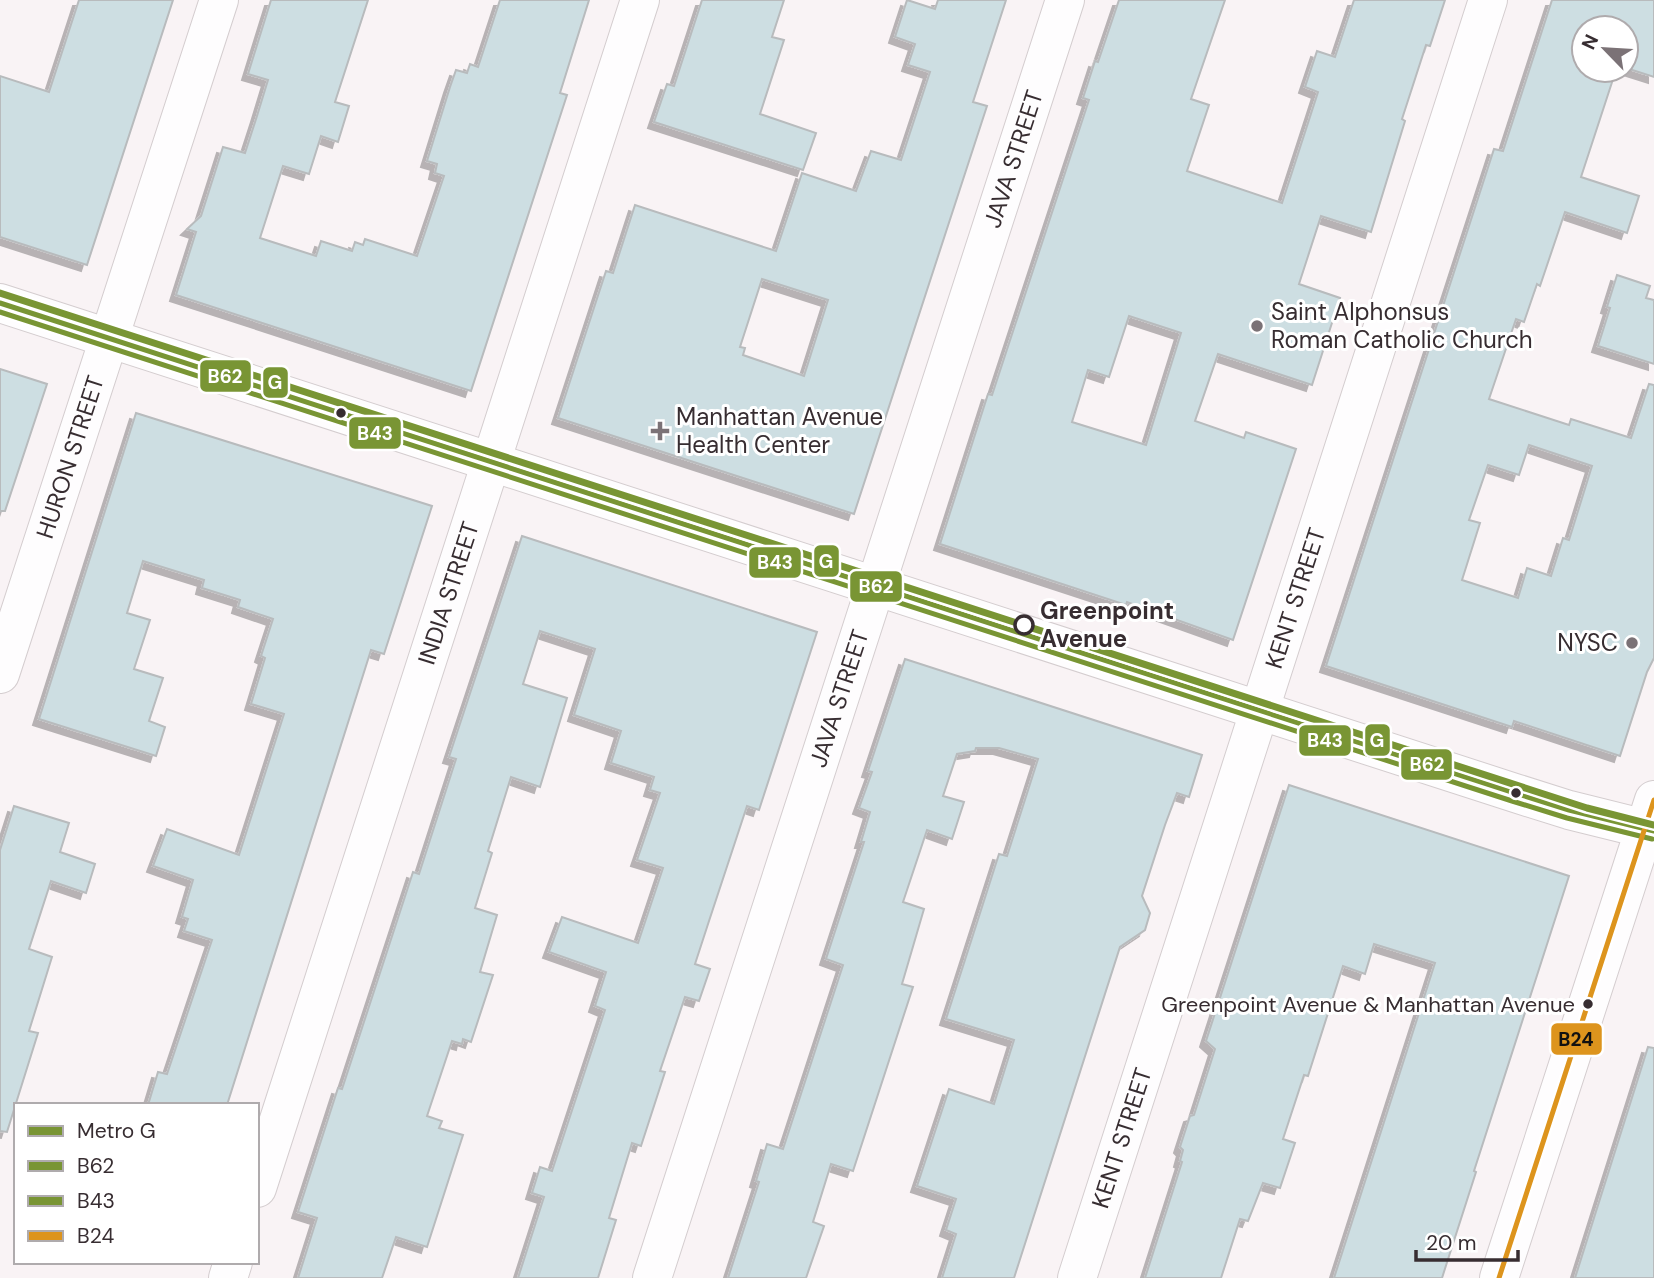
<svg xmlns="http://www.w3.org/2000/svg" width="1654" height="1278" font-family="'DM Sans',sans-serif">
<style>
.building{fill:#cddee2;stroke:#b8bbbd;stroke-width:2;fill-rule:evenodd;filter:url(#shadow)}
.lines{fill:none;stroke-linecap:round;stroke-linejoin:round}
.minor-casing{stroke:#d4cdcf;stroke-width:40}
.major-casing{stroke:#d4cdcf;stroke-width:40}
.minor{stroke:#fefdfe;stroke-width:38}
.major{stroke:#fefdfe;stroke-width:38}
.bus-1-casing{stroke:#fff;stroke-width:10}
.bus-2-casing{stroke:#fff;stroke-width:10}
.bus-3-casing{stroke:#fff;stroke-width:10}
.bus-1{stroke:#799534;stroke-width:5}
.bus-2{stroke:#799534;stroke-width:5}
.bus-3{stroke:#dd941d;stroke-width:5}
.metro-1-casing{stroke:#fff;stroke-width:12}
.metro-1{stroke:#799534;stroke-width:7}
.poi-dot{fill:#7b7276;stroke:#fff;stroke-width:2.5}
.bus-dot{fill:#372d31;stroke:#fff;stroke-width:2.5}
.stop-dot{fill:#fff;stroke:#372d31;stroke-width:3.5}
.labels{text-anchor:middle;stroke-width:6;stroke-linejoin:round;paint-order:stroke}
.bus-label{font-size:22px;fill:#372d31;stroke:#fff;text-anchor:end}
.street-label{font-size:24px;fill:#372d31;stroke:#fff}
.poi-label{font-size:24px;fill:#372d31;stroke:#fff;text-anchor:start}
.stop-label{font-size:24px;font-weight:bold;fill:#372d31;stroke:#fff;text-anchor:start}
.line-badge{stroke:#fff;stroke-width:2.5}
.badge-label{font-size:19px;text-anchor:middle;font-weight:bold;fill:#fff}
.pale-badge-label{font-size:19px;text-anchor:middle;font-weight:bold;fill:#111}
</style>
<defs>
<filter id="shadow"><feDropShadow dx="-6" dy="6" stdDeviation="0" flood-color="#0004"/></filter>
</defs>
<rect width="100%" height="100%" fill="#f9f3f5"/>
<g class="building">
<path d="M79,0H173L87,265L0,237V76L49,92Z"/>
<path d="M271,0H368L335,102L349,106L338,142L321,136L309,174L283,166L260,238L316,256L321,241L352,251L355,242L363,245L365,239L417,256L444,176L435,173L437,164L427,161L450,87L456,70L467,73L470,64L478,67L500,0H589L560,93L567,95L471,391L176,295L196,232L187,229L201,216L223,147L245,153L257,116L268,80L248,74Z"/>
<path d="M702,0H784L772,37L784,40L760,114L816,133L803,170L654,122L667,84L674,86Z"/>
<path d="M907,0L935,9L938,0H1006L973,102L987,106L854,514L558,418L606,271L613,273L635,205L776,251L802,173L856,191L871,151L901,160L930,72L908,65L915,44L895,37ZM762,279L828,300L804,376L743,355L745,348L740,347Z"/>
<path d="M1119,0H1225L1191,99L1209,105L1187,171L1282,203L1318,92L1305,87L1317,51L1335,57L1354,0H1445L1430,46L1426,45L1402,119L1405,121L1371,232L1321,216L1299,284L1340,298L1312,385L1218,354L1195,421L1244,438L1246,432L1296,449L1233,640L1127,602L1126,605L940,544L988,394L992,395L1089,100L1083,98L1095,61L1098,62ZM1129,316L1181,333L1146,445L1072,422L1088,370L1109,377Z"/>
<path d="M1552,0H1654V77L1626,68V28H1584V70H1616L1581,177L1639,196L1627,233L1565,212L1540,286L1537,284L1524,322L1516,319L1489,399L1569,425L1571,419L1631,438L1649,384L1654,385V658L1647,672L1620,756L1514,721L1512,727L1326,666L1494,149L1503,151ZM1529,445L1592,466L1569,540L1563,538L1551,576L1527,568L1518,598L1462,580L1480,523L1469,520L1488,465L1519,475Z"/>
<path d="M1617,275L1650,286L1646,298L1654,300V364L1598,346L1610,308L1607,307Z"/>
<path d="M0,369L47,384L5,511H0Z"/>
<path d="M136,413L432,506L384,654L371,650L227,1105H148L158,1072L167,1074L212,940L184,931L188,919L182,917L193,880L153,866L167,829L239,855L284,714L251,704L265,658L261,656L273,619L238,607L240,600L202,588L204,580L143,561L127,613L150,620L134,669L163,678L149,721L165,727L156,756L39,719Z"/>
<path d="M522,536L817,632L759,810L747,806L709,921L695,964L710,969L699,1001L685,997L660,1071L665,1072L641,1146L632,1143L609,1218L616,1220L598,1278H518L544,1197L532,1193L540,1167L552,1171L605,1010L595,1006L606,972L549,952L562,917L638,943L663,868L637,860L660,793L650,790L654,777L611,763L621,731L574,715L595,649L540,631L523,684L567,698L540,787L511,777L488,851L492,853L475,908L497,915L480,972L493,975L471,1042L463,1039L462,1044L452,1041L427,1116L442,1121L439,1128L463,1135L427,1247L396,1237L382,1278H298L317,1218L298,1212L338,1088L342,1089L413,872L419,874L456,759L449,757Z"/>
<path d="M905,659L1202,755L1189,797L1177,793L1165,825L1142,896L1150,913L1145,930L1120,947L1014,1278H942L956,1234L946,1230L956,1199L917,1186L949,1089L994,1104L1014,1040L946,1019L999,854L1007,856L1038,759L999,748H976L975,751L957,754L943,796L964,802L952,839L927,830L903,902L924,909L902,984L913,987L853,1171L831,1164L813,1222L824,1226L806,1278H728L759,1182L756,1181L767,1144L783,1149L843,965L826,959L864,842H861L870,812L859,808L872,772L868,771Z"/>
<path d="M1289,785L1569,876L1474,1171L1476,1172L1442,1278H1334L1435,963L1374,944L1365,974L1343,966L1308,1076L1304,1075L1283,1139L1295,1143L1280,1188L1263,1183L1248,1221L1240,1219L1221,1278H1145L1182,1162L1180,1161L1183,1150L1180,1147L1190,1116L1194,1115L1215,1049L1206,1041Z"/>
<path d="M14,806L69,823L60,852L95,864L86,893L51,881L29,949L52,957L29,1031L38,1033L7,1132L0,1131V850Z"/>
<path d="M1648,1047L1654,1048V1278H1575Z"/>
</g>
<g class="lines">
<g class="minor-casing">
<g id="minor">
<path d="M0,303L1515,793L1569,810L1654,831"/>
<path id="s1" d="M0,674L219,0"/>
<path id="s2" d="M257,1188L640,0"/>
<path d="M228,1278L233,1262"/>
<path id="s3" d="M652,1278L1065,0"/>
<path id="s4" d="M1077,1278L1488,0"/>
</g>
</g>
<g class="major-casing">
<path id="major" d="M1499,1278L1654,800"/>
</g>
<use href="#minor" class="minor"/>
<use href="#major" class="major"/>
<g class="bus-1-casing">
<path id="bus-1" d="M0,303L1515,793L1569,810L1654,831"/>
</g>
<g class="bus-2-casing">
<path id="bus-2" d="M0,312L1512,801L1567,818L1652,839"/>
</g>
<g class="bus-3-casing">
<path id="bus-3" d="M1499,1278L1654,800"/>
</g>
<use href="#bus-1" class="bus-1"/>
<use href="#bus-2" class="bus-2"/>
<use href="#bus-3" class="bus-3"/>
<g class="metro-1-casing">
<path id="metro-1" d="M0,293L1587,808L1654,825"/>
</g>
<use href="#metro-1" class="metro-1"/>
</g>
<g class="poi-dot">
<circle cx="1257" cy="326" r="7"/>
<path d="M656.5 420.5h7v7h7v7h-7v7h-7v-7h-7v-7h7z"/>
<circle cx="1632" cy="643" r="7"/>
</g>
<g class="bus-dot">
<circle cx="341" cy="413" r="6"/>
<circle cx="1516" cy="793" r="6"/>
<circle cx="1588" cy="1004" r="6"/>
</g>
<circle class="stop-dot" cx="1024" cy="625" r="9"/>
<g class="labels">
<g class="bus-label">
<text x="1575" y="1012">Greenpoint Avenue &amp; Manhattan Avenue</text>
</g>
<g class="street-label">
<text dy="8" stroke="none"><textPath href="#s3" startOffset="1176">JAVA STREET</textPath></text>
<text dy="8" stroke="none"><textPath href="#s1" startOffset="228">HURON STREET</textPath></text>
<text dy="8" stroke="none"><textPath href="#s2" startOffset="625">INDIA STREET</textPath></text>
<text dy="8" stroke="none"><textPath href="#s4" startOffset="714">KENT STREET</textPath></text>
<text dy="8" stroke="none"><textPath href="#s3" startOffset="609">JAVA STREET</textPath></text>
<text dy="8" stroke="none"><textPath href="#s4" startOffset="147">KENT STREET</textPath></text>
</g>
<g class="poi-label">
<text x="1271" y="320">Saint Alphonsus<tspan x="1271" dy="28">Roman Catholic Church</tspan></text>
<text x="676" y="425">Manhattan Avenue<tspan x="676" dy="28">Health Center</tspan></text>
<text x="1618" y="651" text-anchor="end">NYSC</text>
</g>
<g class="stop-label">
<text x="1040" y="619">Greenpoint<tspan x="1040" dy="28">Avenue</tspan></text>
</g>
</g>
<g class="line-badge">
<rect x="199" y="359" width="53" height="34" rx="7" fill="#799534"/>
<rect x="262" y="366" width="27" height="33" rx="7" fill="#799534"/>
<rect x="348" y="416" width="54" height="34" rx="7" fill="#799534"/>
<rect x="813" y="544" width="27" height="34" rx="7" fill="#799534"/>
<rect x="748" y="546" width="54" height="33" rx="7" fill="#799534"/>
<rect x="849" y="570" width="54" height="33" rx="7" fill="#799534"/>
<rect x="1364" y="723" width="27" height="34" rx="7" fill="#799534"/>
<rect x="1298" y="724" width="54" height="33" rx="7" fill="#799534"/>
<rect x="1400" y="748" width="53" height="33" rx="7" fill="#799534"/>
<rect x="1550" y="1022" width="53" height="34" rx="7" fill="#dd941d"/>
</g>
<g class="badge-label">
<text x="225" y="383">B62</text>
<text x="275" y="389">G</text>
<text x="375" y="440">B43</text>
<text x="826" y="568">G</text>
<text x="775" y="569">B43</text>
<text x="876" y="593">B62</text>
<text x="1377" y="747">G</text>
<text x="1325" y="747">B43</text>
<text x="1427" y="771">B62</text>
</g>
<g class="pale-badge-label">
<text x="1576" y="1046">B24</text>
</g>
<rect x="14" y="1103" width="245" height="161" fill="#ffffff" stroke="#afabad" stroke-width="2"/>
<rect x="28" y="1126" width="35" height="10" fill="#799534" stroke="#afabad" stroke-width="2"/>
<text x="77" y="1138" font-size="21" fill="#372d31">Metro G</text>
<rect x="28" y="1161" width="35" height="10" fill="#799534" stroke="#afabad" stroke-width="2"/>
<text x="77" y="1173" font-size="21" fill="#372d31">B62</text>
<rect x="28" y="1196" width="35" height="10" fill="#799534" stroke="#afabad" stroke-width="2"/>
<text x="77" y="1208" font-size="21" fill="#372d31">B43</text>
<rect x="28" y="1231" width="35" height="10" fill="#dd941d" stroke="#afabad" stroke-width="2"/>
<text x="77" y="1243" font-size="21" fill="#372d31">B24</text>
<g transform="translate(1605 49) rotate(295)"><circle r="33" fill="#ffffff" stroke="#afabad" stroke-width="2"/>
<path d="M0-5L12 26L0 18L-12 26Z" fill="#7b7276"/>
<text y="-10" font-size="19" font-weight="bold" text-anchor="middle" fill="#372d31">N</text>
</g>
<path d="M1416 1250v10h102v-10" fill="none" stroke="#372d31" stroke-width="3.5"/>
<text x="1426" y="1250" font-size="21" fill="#372d31" stroke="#ffffff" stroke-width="5" paint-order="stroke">20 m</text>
</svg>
